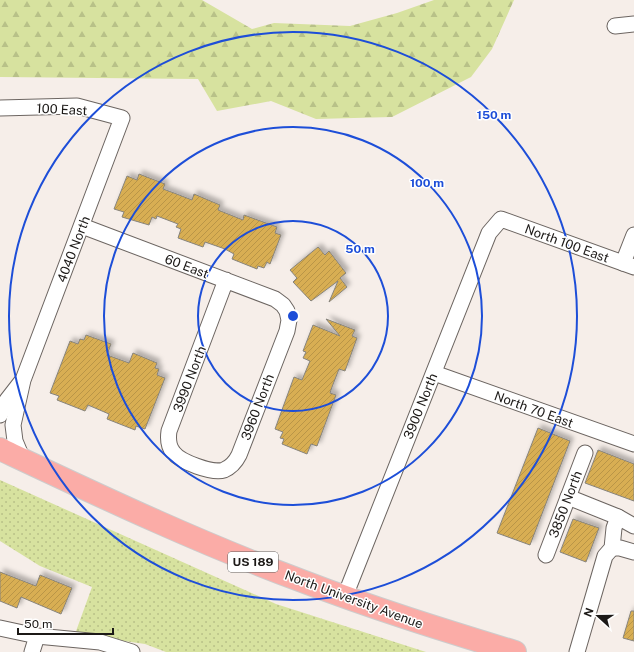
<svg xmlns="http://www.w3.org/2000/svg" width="634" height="652" font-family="'Public Sans',sans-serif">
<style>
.forest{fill:url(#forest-firs)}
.park{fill:url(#park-dots)}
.building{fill:url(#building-hatch);stroke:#87847d;filter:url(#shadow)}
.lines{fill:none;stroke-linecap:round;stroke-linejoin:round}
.minor-casing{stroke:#6c6561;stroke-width:17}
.trunk-casing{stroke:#cdcccc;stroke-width:24}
.minor{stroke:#fff;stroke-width:15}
.trunk{stroke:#fbaca7;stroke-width:22}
.ring{fill:none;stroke:#1d4ed8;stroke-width:2}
.labels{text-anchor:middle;stroke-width:3;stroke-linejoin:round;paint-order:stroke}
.shield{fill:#fff;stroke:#605e5d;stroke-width:1}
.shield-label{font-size:12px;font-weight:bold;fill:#1c1917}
.street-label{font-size:13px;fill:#1c1917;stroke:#fff}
.centre{fill:#1d4ed8;stroke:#fff;stroke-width:2}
.ring-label{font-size:12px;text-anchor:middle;font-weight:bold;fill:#1d4ed8;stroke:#fff;stroke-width:3;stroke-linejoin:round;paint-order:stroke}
</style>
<defs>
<pattern id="forest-firs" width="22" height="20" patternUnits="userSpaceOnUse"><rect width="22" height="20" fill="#d7e29f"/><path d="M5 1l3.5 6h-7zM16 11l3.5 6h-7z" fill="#b8c188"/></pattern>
<pattern id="park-dots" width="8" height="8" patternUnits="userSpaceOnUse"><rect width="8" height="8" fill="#d7e29f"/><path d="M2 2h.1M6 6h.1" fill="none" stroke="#b8c188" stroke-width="1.8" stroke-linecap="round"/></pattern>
<pattern id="building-hatch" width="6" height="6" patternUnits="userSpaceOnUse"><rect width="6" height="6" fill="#d8ae52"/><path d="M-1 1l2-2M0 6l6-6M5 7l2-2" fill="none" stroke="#b99547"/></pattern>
<filter id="shadow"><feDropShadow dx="3.5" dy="-3.5" stdDeviation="2" flood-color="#0004"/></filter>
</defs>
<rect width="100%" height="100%" fill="#f6eee9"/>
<path class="forest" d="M0,0H202L252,29L274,23L350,26L397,13L434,0H514L492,49L471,77L392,117L316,119L271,101L217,111L198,79L0,77Z"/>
<path class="park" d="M0,480L276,604L426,652H166L145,644L75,634L92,587L40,566L0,541Z"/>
<g class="building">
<path d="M139,174L165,184L163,189L174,193L192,200L194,194L220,205L218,210L243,220L244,215L277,227L275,233L281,235L270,264L267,262L264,268L258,266L257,269L232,259L234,254L225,249L205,242L203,247L178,238L181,229L176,227L178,224L157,216L156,219L152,217L149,225L122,217L124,212L114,209L127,176L137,180Z"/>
<path d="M318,247L325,255L329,251L346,273L340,278L347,287L329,302L338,281L311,301L293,282L297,278L290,270Z"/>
<path d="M326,319L355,330L352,336L357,338L345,371L339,369L332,387L330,393L336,395L317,446L311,444L307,454L282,444L284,439L280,438L283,432L275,429L294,377L302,380L310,361L303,358L306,352L303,351L313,325L340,336Z"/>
<path d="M86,335L111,344L107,355L129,363L133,353L157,363L155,368L159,369L157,375L165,378L145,429L136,426L135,430L107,419L109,414L88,405L85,411L57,400L59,396L50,393L70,341L78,344L80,339L84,340Z"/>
<path d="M538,428L570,441L530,545L497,533Z"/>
<path d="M598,450L634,464V501L585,483Z"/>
<path d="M573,519L599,528L586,562L560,552Z"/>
<path d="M0,572L36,586L40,575L72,588L61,614L21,597L17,608L0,601Z"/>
<path d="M631,611H634V641L623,638Z"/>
</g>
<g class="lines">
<g class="minor-casing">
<g id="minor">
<path d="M615,26L634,24"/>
<path d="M0,108L77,106L122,118L23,380L13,425L15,441L23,460"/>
<path d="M82,226L275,299L283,305L287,311L289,320L287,331L239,455C236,461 231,467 224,470C213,474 180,462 173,452C168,446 168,438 169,431L226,280"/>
<path d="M623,263L634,235"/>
<path d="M434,373L634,444"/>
<path d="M0,415L7,400L21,382"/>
<path d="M568,497L618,517L634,526"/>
<path d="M612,548H620L634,552"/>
<path d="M546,555L585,453"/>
<path d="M345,596L489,233L501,219L634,267"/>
<path d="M0,628L37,636L100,642L132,652"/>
<path d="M32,652L37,636"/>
<path d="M577,652L605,556L612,548L614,528L618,517"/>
</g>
</g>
<g class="trunk-casing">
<path id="trunk" d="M0,449C100,496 199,543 302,581C372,608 443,630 515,652"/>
</g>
<use href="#minor" class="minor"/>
<use href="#trunk" class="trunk"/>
</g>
<g class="ring">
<circle cx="293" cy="316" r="95"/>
<circle cx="293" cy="316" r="189"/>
<circle cx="293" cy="316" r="284"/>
</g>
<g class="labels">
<rect class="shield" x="228" y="552" width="50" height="20" rx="3"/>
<g class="shield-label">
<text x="253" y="566">US 189</text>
</g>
<g class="street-label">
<text transform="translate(62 109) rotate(3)" y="5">100 East</text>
<text transform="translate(567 243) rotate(20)" y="5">North 100 East</text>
<text transform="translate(73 249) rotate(-69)" y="5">4040 North</text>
<text transform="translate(187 266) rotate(21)" y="5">60 East</text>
<text transform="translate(189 379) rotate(-69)" y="5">3990 North</text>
<text transform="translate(420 406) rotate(-68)" y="5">3900 North</text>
<text transform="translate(257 407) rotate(-69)" y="5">3960 North</text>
<text transform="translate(534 409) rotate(20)" y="5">North 70 East</text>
<text transform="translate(565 504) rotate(-69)" y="5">3850 North</text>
<text transform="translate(354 599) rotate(20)" y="5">North University Avenue</text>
</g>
</g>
<circle cx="293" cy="316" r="6" class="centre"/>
<g class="ring-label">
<text x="494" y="119">150 m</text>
<text x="427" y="187">100 m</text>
<text x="360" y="253">50 m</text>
</g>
<g transform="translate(598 616) rotate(291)" stroke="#ffffff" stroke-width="3" paint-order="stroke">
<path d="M0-3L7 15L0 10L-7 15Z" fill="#1c1917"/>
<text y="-6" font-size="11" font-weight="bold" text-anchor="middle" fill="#1c1917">N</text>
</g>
<path d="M18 628v6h95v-6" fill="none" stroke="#1c1917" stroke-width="2"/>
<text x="24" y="628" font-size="12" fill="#1c1917" stroke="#ffffff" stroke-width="3" paint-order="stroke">50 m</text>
</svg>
